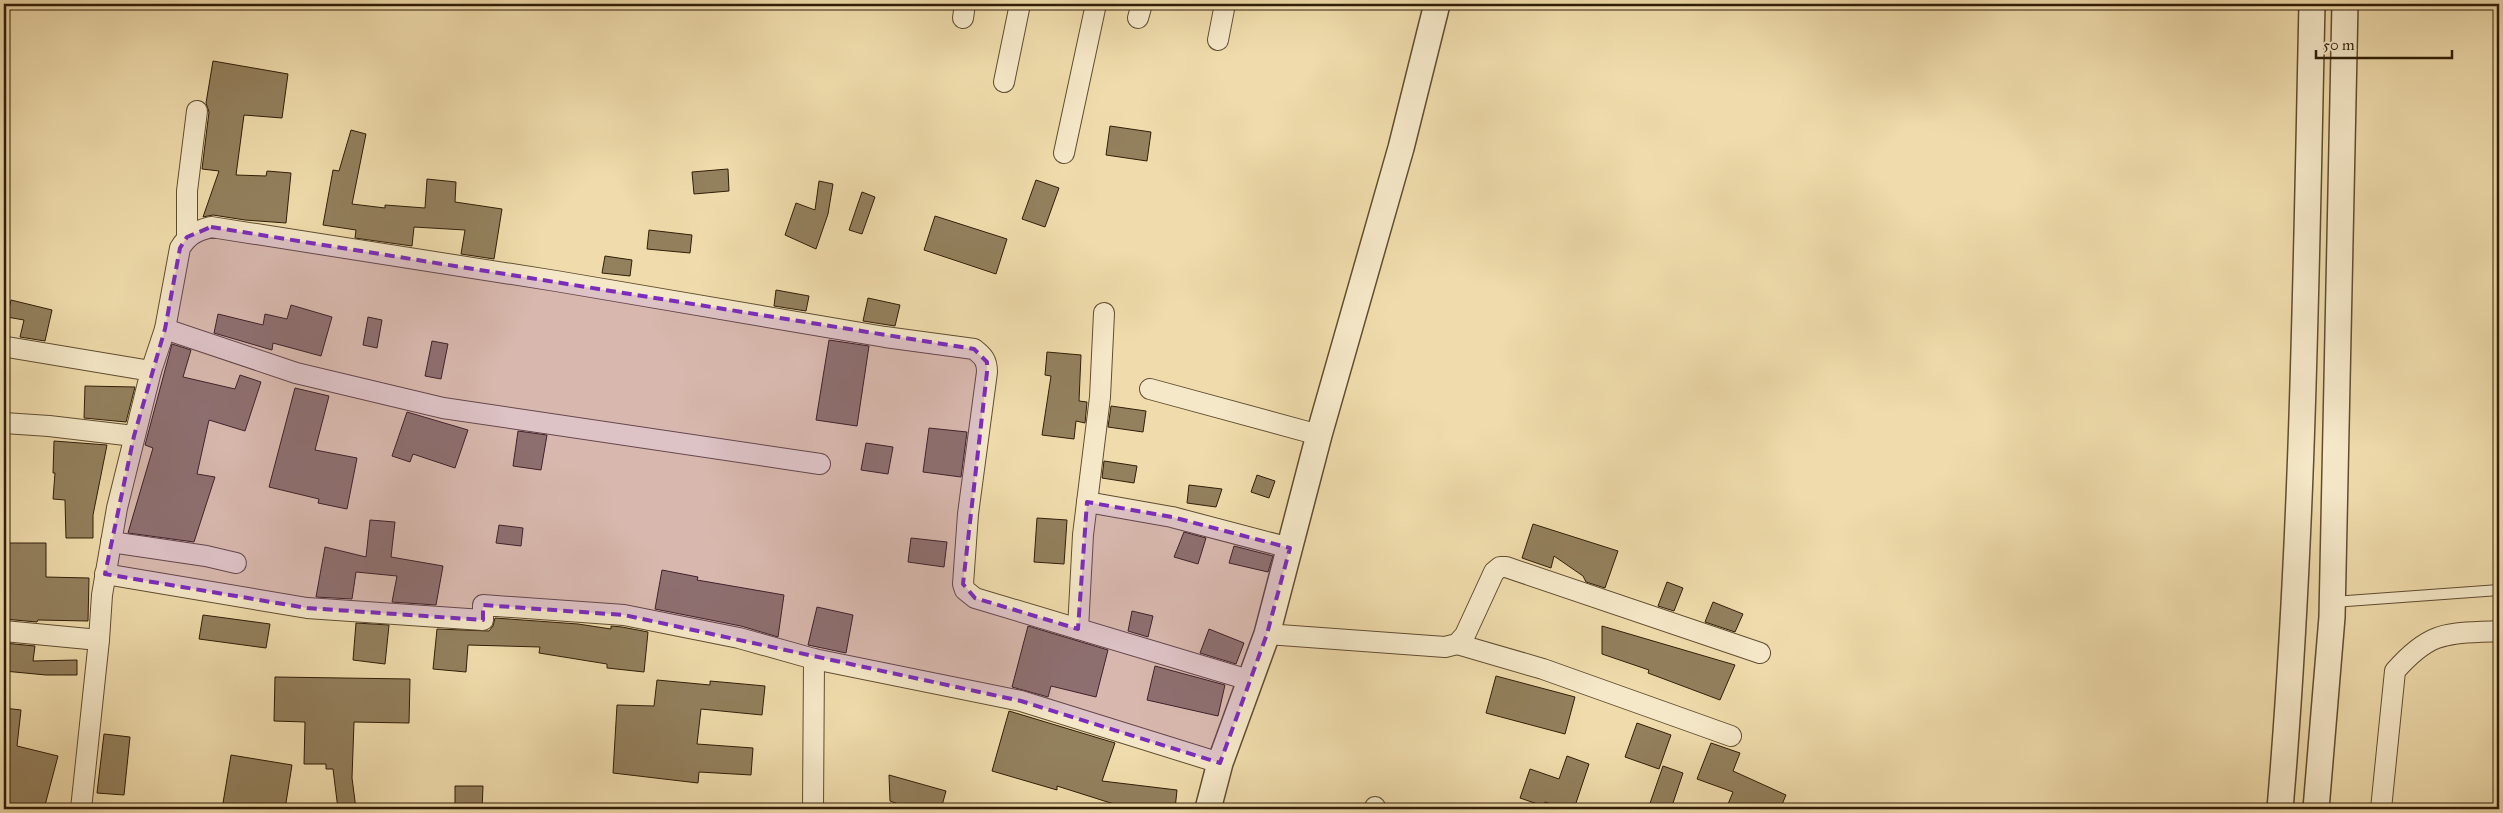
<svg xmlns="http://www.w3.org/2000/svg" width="2503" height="813" font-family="'IM FELL Great Primer',serif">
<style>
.building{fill:#93805d;stroke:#301e08}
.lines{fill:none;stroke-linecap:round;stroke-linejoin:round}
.service-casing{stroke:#604d31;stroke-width:12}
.minor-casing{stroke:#604d31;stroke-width:22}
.tertiary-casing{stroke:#604d31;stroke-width:28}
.service{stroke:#f5e8c8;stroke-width:10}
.minor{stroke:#f5e8c8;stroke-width:20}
.tertiary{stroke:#f5e8c8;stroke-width:25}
.marked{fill:#7b2cbf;fill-opacity:0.2;stroke:#7b2cbf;stroke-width:4;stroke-dasharray:10 6;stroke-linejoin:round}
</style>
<rect width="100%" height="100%" fill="#efdbab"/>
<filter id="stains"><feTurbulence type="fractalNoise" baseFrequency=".004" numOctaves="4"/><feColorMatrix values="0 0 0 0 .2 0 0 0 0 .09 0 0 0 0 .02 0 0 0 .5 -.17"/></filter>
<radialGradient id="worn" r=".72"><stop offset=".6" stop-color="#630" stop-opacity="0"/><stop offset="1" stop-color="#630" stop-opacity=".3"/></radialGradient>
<g class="building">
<path d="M213,61L288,74L282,118L244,115L236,175L266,176L267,171L291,173L286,223L245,220L213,215L203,217L219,171L202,169L209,112L206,103Z"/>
<path d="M1110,126L1151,132L1147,161L1106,155Z"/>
<path d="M351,130L366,134L352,204L385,208V205L425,208L427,179L456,182L455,202L502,209L494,259L461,254L465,230L414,227L412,246L355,238L356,230L323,225L333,170L339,171Z"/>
<path d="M728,169L729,191L694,194L692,172Z"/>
<path d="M1036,180L1059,188L1045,227L1022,219Z"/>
<path d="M819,181L833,184L828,214L816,249L785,235L796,203L815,210Z"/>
<path d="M862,192L875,197L862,234L849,230Z"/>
<path d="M935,216L1007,239L996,274L924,250Z"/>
<path d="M649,230L692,235L690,253L647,249Z"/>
<path d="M605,256L632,260L630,276L602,273Z"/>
<path d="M776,290L809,296L806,311L774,306Z"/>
<path d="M868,298L900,305L895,326L863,321Z"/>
<path d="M11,300L52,310L45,341L20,337L24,320L7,317Z"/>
<path d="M291,305L332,317L321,356L273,343L272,350L214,333L218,314L263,325L265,314L287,319Z"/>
<path d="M368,317L382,320L377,348L363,345Z"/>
<path d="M829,340L869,346L857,426L816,420Z"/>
<path d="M432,341L448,344L441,379L425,376Z"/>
<path d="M172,344L191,350L183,377L235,389L240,375L261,382L245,431L209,420L197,474L215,477L194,542L128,533L153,448L145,445Z"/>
<path d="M1047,352L1081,355L1079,401L1087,402L1085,423L1076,421L1074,439L1042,435L1051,376L1045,375Z"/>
<path d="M85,386L135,387L126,422L84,418Z"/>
<path d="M295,388L329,396L315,450L357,458L347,509L318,503L319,499L269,487Z"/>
<path d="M1111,406L1146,411L1143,432L1108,427Z"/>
<path d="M407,412L468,430L455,468L413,454L410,462L392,456Z"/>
<path d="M929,428L967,432L961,477L923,472Z"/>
<path d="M518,431L547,435L541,470L513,466Z"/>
<path d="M54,441L107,445L93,515V538H66L65,500L53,499L55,473H53Z"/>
<path d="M866,443L893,447L888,474L861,470Z"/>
<path d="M1104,461L1137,466L1134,483L1102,478Z"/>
<path d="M1257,475L1275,481L1269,498L1251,492Z"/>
<path d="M1189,485L1222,489L1216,507L1187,503Z"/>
<path d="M1037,518L1067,520L1064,564L1034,562Z"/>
<path d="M370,520L395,522L391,557L443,566L436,605L392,602L397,576L356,572L352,599L316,597L325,547L366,557Z"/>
<path d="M1533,524L1618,551L1605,588L1586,582L1583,576L1554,556L1551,568L1522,558Z"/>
<path d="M499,525L523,528L521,546L496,543Z"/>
<path d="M1184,532L1206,538L1198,564L1174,557Z"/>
<path d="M911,538L947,542L944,567L908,562Z"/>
<path d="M4,543H46V577L89,578L88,621L38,620L37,622L4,619Z"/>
<path d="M1234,546L1273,556L1268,572L1229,563Z"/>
<path d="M662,570L698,577L697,580L784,595L778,637L741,626L655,609Z"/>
<path d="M1667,582L1683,588L1674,611L1658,606Z"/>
<path d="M1713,602L1743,614L1735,632L1705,622Z"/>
<path d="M817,607L853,615L846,653L808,645Z"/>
<path d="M1132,611L1153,616L1148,637L1128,631Z"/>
<path d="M203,615L270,624L266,648L199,639Z"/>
<path d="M495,618L578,624L611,629V626L622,627L648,632L644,672L607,668V664L539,653L540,647L468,645L466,672L433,669L437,629L489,631L493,626Z"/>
<path d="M356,623L389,625L385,664L353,660Z"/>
<path d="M1028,626L1108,650L1096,697L1051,686L1048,697L1012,687Z"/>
<path d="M1602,626L1735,665L1720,700L1648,673L1649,670L1602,654Z"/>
<path d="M1209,629L1244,643L1236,664L1200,653Z"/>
<path d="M4,643L35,646L33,661L77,660V675H46L4,671Z"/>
<path d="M1155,666L1225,685L1218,716L1147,700Z"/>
<path d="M1496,676L1575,697L1565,734L1486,713Z"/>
<path d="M275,677L410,679L409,723L354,722L352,778L356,809H338L333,769H326V764H304L305,722L274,721Z"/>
<path d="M657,680L710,685V681L765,686L762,715L701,709L697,744L753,748L751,775L699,772L698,783L613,773L617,705L654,706Z"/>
<path d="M4,708L21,710L17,746L58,756L44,809H4Z"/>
<path d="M1009,711L1115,743L1102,781L1177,790L1175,809H1116L1117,805L1057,786V790L992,771Z"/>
<path d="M1637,723L1671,735L1659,769L1625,757Z"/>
<path d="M104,734L130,737L124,795L97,793Z"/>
<path d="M1711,743L1740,753L1733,771L1786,795L1780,809H1741L1728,804L1733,792L1697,779Z"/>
<path d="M231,755L292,765L285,809H222Z"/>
<path d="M1567,756L1589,764L1574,809H1566L1545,802L1543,806L1520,798L1530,769L1559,779Z"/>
<path d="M1663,766L1683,773L1671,809H1648Z"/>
<path d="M889,775L946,791L941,809H912L890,801Z"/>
<path d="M455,786H483L482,809H455Z"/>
</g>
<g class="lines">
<g class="service-casing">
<path id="service" d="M2333,602L2499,590"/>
</g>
<g class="minor-casing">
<g id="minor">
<path d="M963,18L965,4"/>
<path d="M1138,18L1142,4"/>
<path d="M1218,40L1225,4"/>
<path d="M1004,82L1020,4"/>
<path d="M1064,153L1096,4"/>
<path d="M187,237V191L197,111"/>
<path d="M165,329L296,373L443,408L820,464"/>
<path d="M7,347L151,371"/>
<path d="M1150,389L1319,435"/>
<path d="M4,423L49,426L134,436"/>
<path d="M1087,502L1172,517L1290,548"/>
<path d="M111,542L206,556L236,563"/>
<path d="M105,574L307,608L483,620V605L624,615L739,638L814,659L1021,701L1220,763"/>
<path d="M1078,629L1083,535L1100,397L1104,313"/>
<path d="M4,631L99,640"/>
<path d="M1267,634L1445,647L1457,644L1465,635L1494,572L1500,567H1506L1760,653"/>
<path d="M1457,644L1543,669L1731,736"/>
<path d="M81,809L99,640L102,595L117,508L151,371L165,329L180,248C188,235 196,231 211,227L556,281L885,337L974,349C983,356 987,360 987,372L968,514L963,584L965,590L975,598L1249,680"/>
<path d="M813,809L814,659"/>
<path d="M1375,809V807"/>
<path d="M2381,809L2395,671C2432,629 2448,634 2499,631"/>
</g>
</g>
<g class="tertiary-casing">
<g id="tertiary">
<path d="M1208,809L1220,763L1267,634L1319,435L1401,148L1437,4"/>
<path d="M2280,809C2303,541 2306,272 2312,4"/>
<path d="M2316,809L2332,617L2345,4"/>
</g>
</g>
<use href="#service" class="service"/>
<use href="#minor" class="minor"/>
<use href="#tertiary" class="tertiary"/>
</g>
<path class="marked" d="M211,227L974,349L987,362V372L963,584L975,598L1078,629L1087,502L1172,517L1290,548L1267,634L1220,763L1021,701L624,615L483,605V620L307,608L105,574L134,436L165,329L180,248L187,237Z"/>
<rect width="2503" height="813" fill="none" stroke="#efdbab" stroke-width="20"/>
<rect x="5" y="5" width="2493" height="803" fill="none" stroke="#301e08" stroke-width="2.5"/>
<rect x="10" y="10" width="2483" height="793" fill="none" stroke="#301e08"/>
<path d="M2316 50v8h136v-8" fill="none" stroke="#301e08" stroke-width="2.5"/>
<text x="2323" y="50" font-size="15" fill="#301e08" stroke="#f5e8c8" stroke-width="4" paint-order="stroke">50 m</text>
<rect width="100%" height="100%" filter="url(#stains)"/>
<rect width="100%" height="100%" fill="url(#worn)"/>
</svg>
